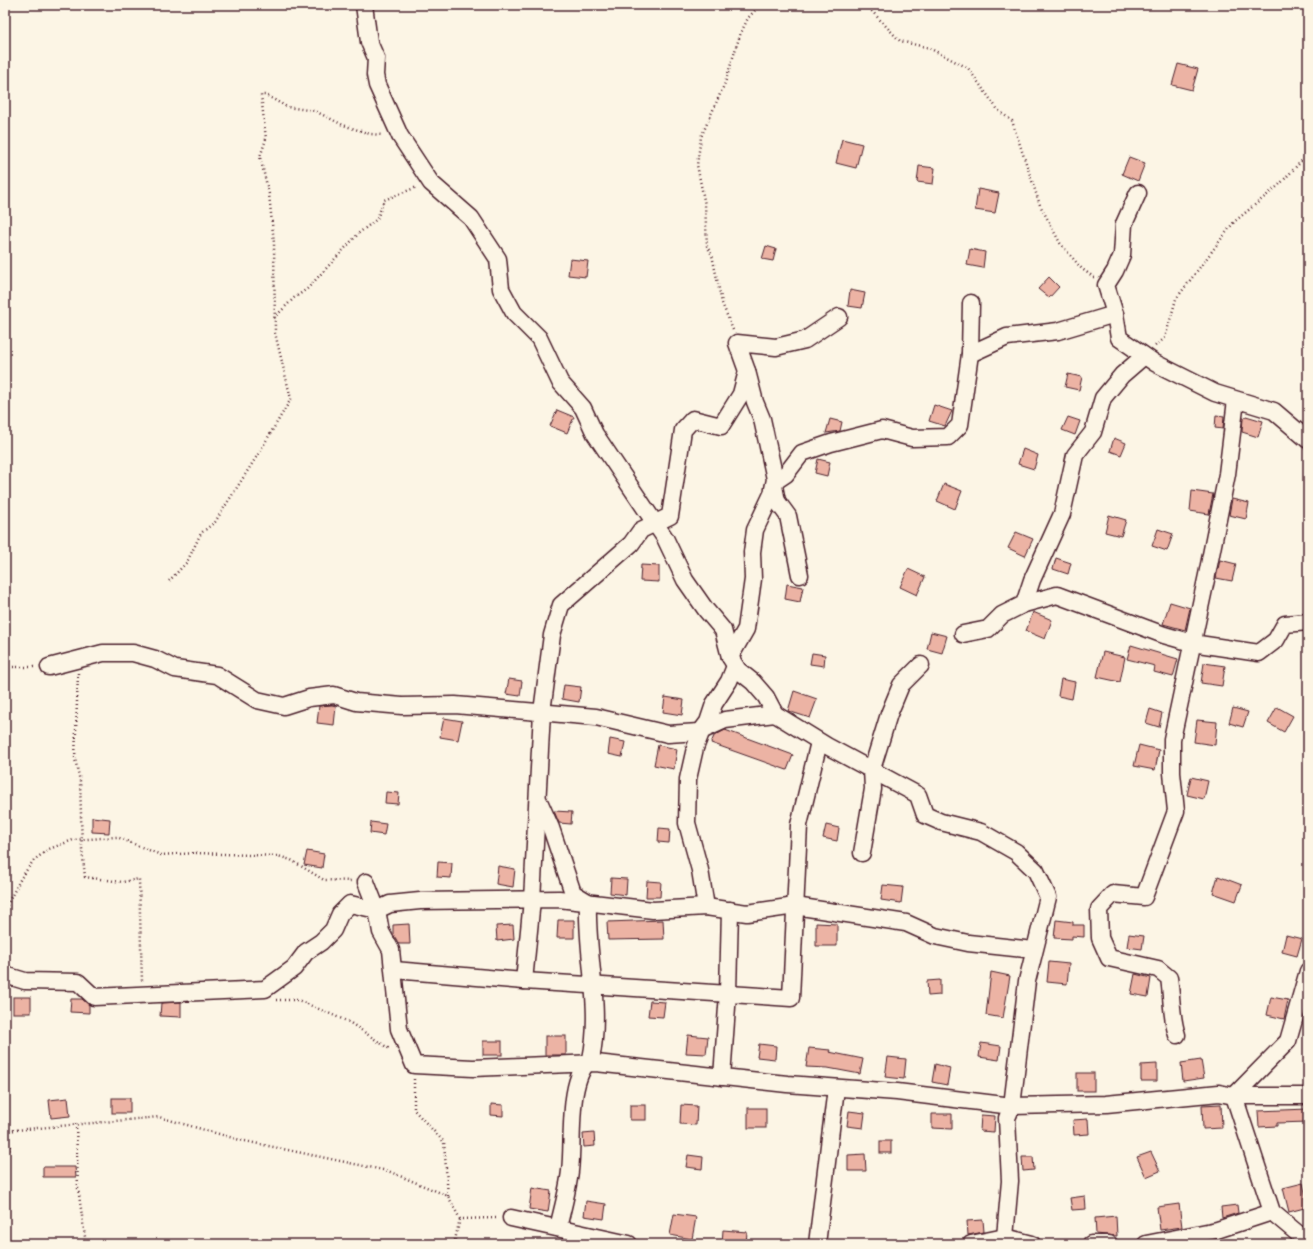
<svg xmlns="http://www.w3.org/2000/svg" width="1313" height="1249" font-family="'Shantell Sans',sans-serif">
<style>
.building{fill:#ecb3a4;stroke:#4a1f2b}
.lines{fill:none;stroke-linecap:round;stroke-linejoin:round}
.minor-casing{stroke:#4a1f2b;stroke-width:19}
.path{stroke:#4a1f2b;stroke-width:2.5;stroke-dasharray:1 3;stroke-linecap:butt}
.minor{stroke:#fcf5e5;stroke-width:16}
</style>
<rect width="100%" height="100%" fill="#fcf5e5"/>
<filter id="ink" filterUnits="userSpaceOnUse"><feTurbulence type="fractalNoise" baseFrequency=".025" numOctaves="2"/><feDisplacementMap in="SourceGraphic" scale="8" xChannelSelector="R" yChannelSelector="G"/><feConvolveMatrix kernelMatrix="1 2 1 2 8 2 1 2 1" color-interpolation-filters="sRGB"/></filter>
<g filter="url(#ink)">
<g class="building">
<path d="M1178,64L1198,69L1192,90L1172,85Z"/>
<path d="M842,139L862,144L856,168L836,163Z"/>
<path d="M1129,157L1145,163L1138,181L1122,174Z"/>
<path d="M919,166L935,168L933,184L917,182Z"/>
<path d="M978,189L999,193L995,213L975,210Z"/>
<path d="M766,246L776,249L773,261L762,259Z"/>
<path d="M970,249L985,252L983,268L967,265Z"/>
<path d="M570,259L588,261L586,277L568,275Z"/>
<path d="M1049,277L1059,287L1049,298L1038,289Z"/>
<path d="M850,290L865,293L862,308L848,306Z"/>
<path d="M1068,374L1082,377L1079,390L1065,387Z"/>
<path d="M934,405L952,411L945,426L929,421Z"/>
<path d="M557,410L574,417L567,433L550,426Z"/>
<path d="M1216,415L1224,416L1223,429L1215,428Z"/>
<path d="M1246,416L1263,421L1258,437L1242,432L1243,418H1245Z"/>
<path d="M1068,417L1080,421L1075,435L1062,430Z"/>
<path d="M830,419L842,422L840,431L826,433Z"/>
<path d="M1114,438L1126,443L1121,455L1110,451Z"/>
<path d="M1023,449L1038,455L1034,469L1018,464Z"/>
<path d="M818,459L830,462L827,476L815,473Z"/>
<path d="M944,484L962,491L955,509L937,501Z"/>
<path d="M1192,491L1213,494L1209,514L1190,511Z"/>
<path d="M1232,499L1249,503L1246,519L1229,515Z"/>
<path d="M1109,515L1126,520L1121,536L1105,532Z"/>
<path d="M1158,529L1173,534L1167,551L1152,546Z"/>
<path d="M1016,532L1033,539L1025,556L1008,548Z"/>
<path d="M1056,558L1071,563L1068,574L1053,569Z"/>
<path d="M1220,560L1236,564L1232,581L1216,578Z"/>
<path d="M641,565L659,566V582L640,581Z"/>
<path d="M908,569L925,577L917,595L900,587Z"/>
<path d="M787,584L803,587L800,602L785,599Z"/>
<path d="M1170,602L1190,608L1185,630L1163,624Z"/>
<path d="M1033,612L1052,620L1045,639L1026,631Z"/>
<path d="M931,632L947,636L942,653L927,649Z"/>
<path d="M1131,645L1178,659L1173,677L1154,672L1155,666L1127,659Z"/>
<path d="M1103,652L1125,657L1120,682L1097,677Z"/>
<path d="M812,653L825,655L824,666L810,664Z"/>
<path d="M1204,663L1225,666L1222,686L1201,683Z"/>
<path d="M509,679L522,681L520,696L506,694Z"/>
<path d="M1061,679L1075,682L1072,699L1058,696Z"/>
<path d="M564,685L581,687L579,702L562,699Z"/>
<path d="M794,691L817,699L810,718L788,711Z"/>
<path d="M665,697L684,700L682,715L663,712Z"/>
<path d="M332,705L336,706L334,725L317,723L319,706Z"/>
<path d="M1277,707L1293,716L1284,732L1268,723Z"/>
<path d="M1233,708L1248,712L1243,727L1229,723Z"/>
<path d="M1150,709L1162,713L1159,727L1146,723Z"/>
<path d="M444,718L462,721L458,740L440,737Z"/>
<path d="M1197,720L1217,722L1215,745L1194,742Z"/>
<path d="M725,730L793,755L787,770L711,743L714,736Z"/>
<path d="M610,739L625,742L622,757L608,754Z"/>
<path d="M658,745L677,749L674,769L654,765Z"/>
<path d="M1139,745L1159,750L1155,770L1134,766Z"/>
<path d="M1191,777L1208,781L1204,799L1187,795Z"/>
<path d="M386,792L399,793L398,804L385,803Z"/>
<path d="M554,811L572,812L571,824L559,823Z"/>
<path d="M92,817L110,819L109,833L92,832Z"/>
<path d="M371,822L386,824L384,835L370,833Z"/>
<path d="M826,825L839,828L837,841L823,838Z"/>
<path d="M659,828L670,829L669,843L658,842Z"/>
<path d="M307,851L324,854L322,868L304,865Z"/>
<path d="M438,862L452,863L451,878L437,877Z"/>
<path d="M498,866L515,869L513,887L496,884Z"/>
<path d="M1218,876L1242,885L1236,901L1213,893Z"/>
<path d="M611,878L627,879L626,895L610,893Z"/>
<path d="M647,881L661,882L660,897H646Z"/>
<path d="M883,885L903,887L901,903L881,900Z"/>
<path d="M558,920H574V938H557Z"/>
<path d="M663,920L664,939L608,940L607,922Z"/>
<path d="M1056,920L1073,922V925H1084V937L1072,936V939L1054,938Z"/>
<path d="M816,923L837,924V946H816Z"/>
<path d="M409,924L410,944H399L393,934V925Z"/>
<path d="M513,925L514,939L497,941L496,926Z"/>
<path d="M1129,934L1144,936L1142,949L1127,947Z"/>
<path d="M1286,935L1302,939L1297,956L1282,952Z"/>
<path d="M1049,962L1069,964L1067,984L1047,982Z"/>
<path d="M991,972L1010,976L1003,1018L986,1015Z"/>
<path d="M1135,974L1151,978L1148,997L1131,994Z"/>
<path d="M940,980V995L928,996L927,981Z"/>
<rect x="13" y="997" width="18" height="16"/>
<path d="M1271,997L1288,1000L1284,1019L1267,1015Z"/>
<path d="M71,999H82L89,1005V1013L70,1012Z"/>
<path d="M650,1001L665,1002L663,1017L648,1016Z"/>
<path d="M181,1002V1017L160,1016L161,1003Z"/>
<path d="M688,1035L708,1037L706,1054L686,1053Z"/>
<rect x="545" y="1036" width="21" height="19"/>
<rect x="483" y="1041" width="19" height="14"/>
<path d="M981,1043L1001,1046L999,1060L979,1057Z"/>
<path d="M759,1044L776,1046L775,1059L757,1057Z"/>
<path d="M809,1048L830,1050L829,1052L863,1059L860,1074L828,1068L806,1067Z"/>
<path d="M888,1057L906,1059L904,1079L885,1077Z"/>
<path d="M1201,1060L1204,1078L1183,1081L1181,1063Z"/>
<path d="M935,1064L950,1068L947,1085L932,1082Z"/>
<path d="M1157,1064V1081H1141V1065Z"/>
<rect x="1077" y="1073" width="17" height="18"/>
<path d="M68,1098L70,1116L51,1118L49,1100Z"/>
<rect x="112" y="1098" width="18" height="15"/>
<path d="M491,1104L503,1105V1116L491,1115Z"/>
<path d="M1221,1104L1222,1128L1203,1129L1202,1105Z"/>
<rect x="630" y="1105" width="16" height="15"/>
<path d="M681,1105L697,1106L696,1125L680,1124Z"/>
<rect x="748" y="1108" width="18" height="20"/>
<path d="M1308,1109V1122L1277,1123V1126L1259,1127L1258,1111Z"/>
<path d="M849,1111L865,1113L863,1128L847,1126Z"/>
<path d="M932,1114H952V1129L932,1128Z"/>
<path d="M981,1115L995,1116L994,1132L980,1131Z"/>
<path d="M1088,1119L1089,1134L1074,1135L1073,1120Z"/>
<path d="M594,1133L595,1146L584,1147L583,1134Z"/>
<rect x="880" y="1141" width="11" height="12"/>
<path d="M1151,1152L1160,1171L1146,1177L1137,1157Z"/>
<path d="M865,1154L866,1171H848V1155Z"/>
<path d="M688,1155L703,1157L702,1169L686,1167Z"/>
<path d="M1022,1157H1033L1034,1170L1023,1171Z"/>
<path d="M43,1167H75L76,1177H43Z"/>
<path d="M1303,1183L1308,1207L1289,1212L1283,1188Z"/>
<path d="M532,1188L551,1191L548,1212L529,1209Z"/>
<path d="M1085,1196L1086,1209L1072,1210L1070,1198Z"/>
<path d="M586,1201L606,1204L604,1219L584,1216Z"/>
<path d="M1179,1204L1182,1227L1160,1230L1157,1207Z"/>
<path d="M1237,1205L1238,1213L1222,1218L1221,1207Z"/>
<path d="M674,1214L696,1217L692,1239L670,1235Z"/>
<path d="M1116,1216L1117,1236L1096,1234L1095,1218Z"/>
<path d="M983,1220L984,1232L968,1235L967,1221Z"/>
<path d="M723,1230L747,1232L746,1244H722Z"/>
</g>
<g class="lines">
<g class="minor-casing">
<g id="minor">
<path d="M364,5L369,42L376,58L375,75L377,85L400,136L431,183L471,218L498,259L501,289L514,313L539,338L560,382L583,408L595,434L665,538L685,580L706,610L723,630L730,657L738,670L753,682L766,697L775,714L827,746L918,795L925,815L941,822L981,832L1016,852L1036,871L1048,897L1027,981L1012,1106L1007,1118L1010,1181L1005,1237"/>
<path d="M1138,193L1124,224L1122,255L1115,271L1106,285L1115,314L1119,338L1155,363L1215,393L1274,411L1308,440"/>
<path d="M970,354L1007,337L1058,331L1115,314"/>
<path d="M800,575L788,516L777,501L774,486L777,480L786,474L802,453L831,443L882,430L912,438L948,437L960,425L970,354L971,303"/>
<path d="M1024,604L1057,595L1164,635L1192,643L1259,653L1276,640L1285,624L1308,622"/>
<path d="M963,634L988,629L1002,615L1024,604L1032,580L1062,514L1075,455L1093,432L1103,398L1122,375L1144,356"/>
<path d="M730,657L746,629L753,579L752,552L755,530L772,494L775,479L762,419L755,402L747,371L737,343L776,347L805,340L839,317"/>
<path d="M49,667L103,653H133L155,659L175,669L217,675L257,700L284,706L309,698L334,695L356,702L402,706L455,705L596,717L668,734L699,732L725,720L775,714"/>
<path d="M539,801L551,828L573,893L588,902C586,955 602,1007 591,1059C566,1079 574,1141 570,1171C568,1190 562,1210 558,1228"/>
<path d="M862,853L873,789L872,769L889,714L901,685L921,665"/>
<path d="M366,882L377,910L381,932L391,950L399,1029L414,1065L473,1068L596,1063L787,1084L897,1092L1012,1106L1106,1104L1219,1093L1234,1096H1308"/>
<path d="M706,907L700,870L687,823L688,779L695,748L702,730L708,722L714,704L729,681L735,666"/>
<path d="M394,970L524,981L791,998L799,825L819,742"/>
<path d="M5,975L25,981L78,982L94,997L265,989L294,968L306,952L321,942L333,930L340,914L350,904L377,910L390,904L420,901L559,899L653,910L706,907L747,913L795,906L906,923L935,936L968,943L1034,950"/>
<path d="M524,981L532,900L542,712L552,635L561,605L631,544L641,530L670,516L683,430L693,419L721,426L741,394L747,371"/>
<path d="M1177,1035C1171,1017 1172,997 1169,978L1158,969L1109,958L1100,938L1099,909L1113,894L1144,897L1176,811L1172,773V739L1207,575L1227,474L1236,400"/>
<path d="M722,1077L728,993L730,910"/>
<path d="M1234,1096L1272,1212L1308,1242"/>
<path d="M1234,1096L1288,1041L1308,971"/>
<path d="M511,1218L629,1244"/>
<path d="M817,1244L836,1088"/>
<path d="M971,1244L1005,1237L1032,1244"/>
<path d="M1091,1244H1109"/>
<path d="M1146,1244L1217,1230L1272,1212"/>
</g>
</g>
<g class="path">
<path d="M866,5L900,41L929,48L968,68L998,110L1012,121L1040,205L1060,243L1082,269L1095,278"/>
<path d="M274,318L294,298L307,289L359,233L377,219L384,200L417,187"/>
<path d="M733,330L722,303L712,255L707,246L705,205L697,165L701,137L725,83L740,35L748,18L760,5"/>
<path d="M1155,346L1165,338L1176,299L1234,222L1278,186L1308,154"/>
<path d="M169,581L187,562L201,533L215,522L257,456L291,399L275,333L274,243L269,194L260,157L266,139L261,95H266L287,107L315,111L343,125L370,134L383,135"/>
<path d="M5,667H34"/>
<path d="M78,673L75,759L80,781L82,849L85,877L122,882L139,879L142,981"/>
<path d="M5,909L21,878L34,860L49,849L73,840L117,837L161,855L196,853L278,856L291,860L324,880L353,881"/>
<path d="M276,1000H298L349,1022L391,1050"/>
<path d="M414,1079V1110L444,1142L448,1196"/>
<path d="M76,1124L78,1188L86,1244"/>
<path d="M5,1131L159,1117L240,1140L388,1171L448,1196L460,1219L496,1218"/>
<path d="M5,1135L11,1149L5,1151"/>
<path d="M454,1244L460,1219"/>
</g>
<use href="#minor" class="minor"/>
</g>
</g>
<rect width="1313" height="1249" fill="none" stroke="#fcf5e5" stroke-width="20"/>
<rect x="10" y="10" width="1293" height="1229" fill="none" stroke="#4a1f2b" stroke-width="1.5" filter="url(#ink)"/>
</svg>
